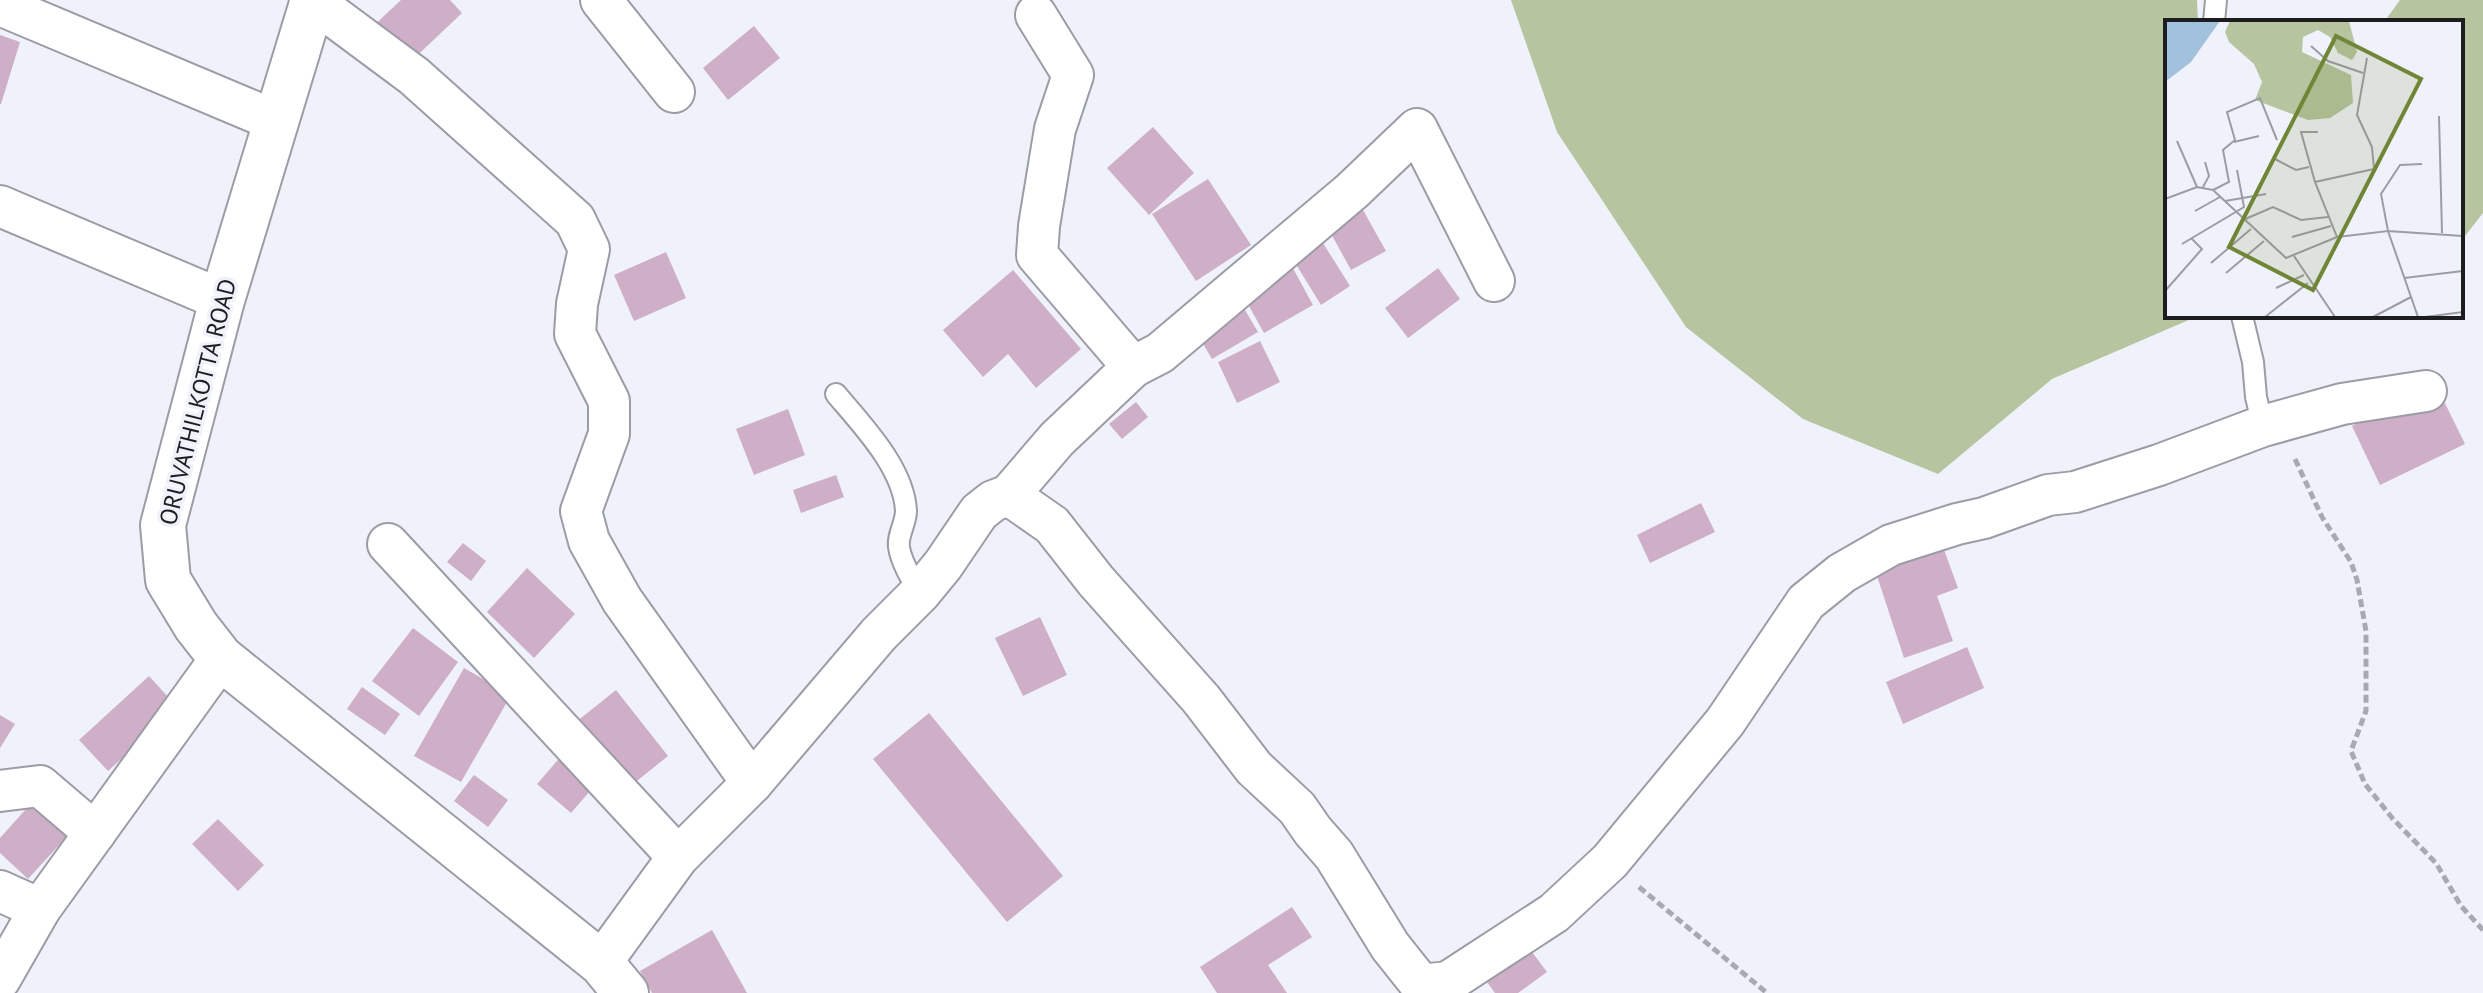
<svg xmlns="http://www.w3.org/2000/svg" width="2483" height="993" font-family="'PT Sans',sans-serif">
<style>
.forest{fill:#b7c4a0}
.building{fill:#cfaec7}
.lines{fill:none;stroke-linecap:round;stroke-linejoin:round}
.service-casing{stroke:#9b9ca5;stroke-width:24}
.minor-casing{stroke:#9b9ca5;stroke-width:44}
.tertiary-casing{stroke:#9b9ca5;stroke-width:48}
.path{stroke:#a9aab1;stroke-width:5;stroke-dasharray:8 4;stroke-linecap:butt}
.service{stroke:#fff;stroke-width:20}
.minor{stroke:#fff;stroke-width:40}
.tertiary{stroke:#fff;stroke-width:44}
.labels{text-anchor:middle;stroke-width:7;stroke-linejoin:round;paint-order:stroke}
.street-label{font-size:24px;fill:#1d1d20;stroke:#f0f2fb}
.inset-road{fill:none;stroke:#9c9da3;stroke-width:2}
.view{fill:#718536;fill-opacity:0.15;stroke:#718536;stroke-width:4}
.inset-edge{fill:none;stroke:#1d1d20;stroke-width:4}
</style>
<rect width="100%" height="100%" fill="#f0f2fb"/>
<g class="forest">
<path d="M1511,0H2197L2198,22H2167V316H2191V319L2052,379L1938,474L1803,419L1686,327L1557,132Z"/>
<path d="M2400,0H2483V213L2461,241V22H2384Z"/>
</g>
<g class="building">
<path d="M401,0H450L462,13L404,68L369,30Z"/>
<path d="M754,26L780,58L728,100L703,68Z"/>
<path d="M0,35L20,42L1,104H0Z"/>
<path d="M1153,127L1194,173L1149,215L1107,168Z"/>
<path d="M1208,179L1251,245L1196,281L1152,214Z"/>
<path d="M1363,210L1386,251L1351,270L1329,230Z"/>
<path d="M1323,243L1350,286L1321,305L1294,261Z"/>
<path d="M666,252L686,298L634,321L614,275Z"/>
<path d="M1289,261L1313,305L1264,333L1240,290Z"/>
<path d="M1438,268L1460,299L1408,338L1385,308Z"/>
<path d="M1013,270L1081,349L1036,388L1008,354L983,377L943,330Z"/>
<path d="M1245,310L1258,332L1212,359L1199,337Z"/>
<path d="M1260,341L1280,382L1237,403L1218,362Z"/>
<path d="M2436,385L2465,444L2380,485L2352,426Z"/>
<path d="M1136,402L1148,417L1122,439L1109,424Z"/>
<path d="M788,409L805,455L754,475L736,429Z"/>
<path d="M836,475L844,497L801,513L793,490Z"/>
<path d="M1701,503L1715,532L1650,563L1637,535Z"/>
<path d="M463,543L486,561L471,581L447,562Z"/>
<path d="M1943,547L1958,588L1937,596L1953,641L1904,658L1875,570Z"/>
<path d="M527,568L575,614L534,658L487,612Z"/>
<path d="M1040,617L1067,675L1023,696L995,638Z"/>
<path d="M413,628L458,662L419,716L372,681Z"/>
<path d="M1967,647L1984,688L1903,724L1886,682Z"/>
<path d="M464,668L511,695L461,782L414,756Z"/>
<path d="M149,676L178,708L108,771L79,740Z"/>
<path d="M362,687L400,714L385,735L347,709Z"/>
<path d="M616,690L668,756L628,788L576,722Z"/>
<path d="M929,713L1063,876L1007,922L873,759Z"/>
<path d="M0,715L15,724L0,748Z"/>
<path d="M563,754L596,784L571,813L537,784Z"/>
<path d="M474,775L508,800L488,827L454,801Z"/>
<path d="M35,799L71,832L28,879L0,853V838Z"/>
<path d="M218,819L264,865L238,891L192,844Z"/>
<path d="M1292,907L1312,937L1268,965L1287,993H1217L1200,967Z"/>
<path d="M712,930L747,993H652L640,971Z"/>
<path d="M1520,936L1547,972L1518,993H1495L1476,967Z"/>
</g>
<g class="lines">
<g class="service-casing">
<g id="service">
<path d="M2214,22L2216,0"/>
<path d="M2242,316L2253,362L2256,397L2263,426"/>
<path d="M836,394C862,425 904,468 906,511C906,523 897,536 899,547C901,562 912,580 920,593"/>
</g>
</g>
<g class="minor-casing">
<g id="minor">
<path d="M601,0L674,92"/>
<path d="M313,1L414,76L575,220L589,249L577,304L575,334L609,401V434L581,511L589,541L622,600L752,783"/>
<path d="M0,5L276,121"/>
<path d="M1036,15L1073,75L1055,129L1039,226L1037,255L1133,367"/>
<path d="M0,206L222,300"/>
<path d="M1009,495L1057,439L1133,367L1160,353L1352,191L1417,129L1494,281"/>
<path d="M388,544L678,857"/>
<path d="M0,791L40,786L95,833"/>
<path d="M0,891L40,909"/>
<path d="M601,963L678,857L752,783L879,634L920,593L943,565L979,512L993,501L1009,495L1052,525L1096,581L1201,699L1254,768L1297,808L1313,831L1334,855L1390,946L1421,985L1448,982L1554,913L1610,861L1725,722L1806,602L1842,573L1891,545L1957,524L1984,518L2048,495L2075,492L2159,465L2263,426L2342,404L2426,391"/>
<path d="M0,979L40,909L221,658"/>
</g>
</g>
<g class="tertiary-casing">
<path id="tertiary" d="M313,0L222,300L163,525L168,580L196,626L221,658L601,963L626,993"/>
</g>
<g class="path">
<path d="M2295,459L2322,517L2351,562L2357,580L2366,631V711L2351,751L2365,784L2393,819L2436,863L2461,906L2483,930"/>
<path d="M1639,887L1767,993"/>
</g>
<use href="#service" class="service"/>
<use href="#minor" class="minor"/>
<use href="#tertiary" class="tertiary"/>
</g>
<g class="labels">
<g class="street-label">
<text transform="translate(198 402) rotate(-76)" y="8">ORUVATHILKOTTA ROAD</text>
</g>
</g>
<g transform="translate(2165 20)">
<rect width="298" height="298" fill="#f0f2fb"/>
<path d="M65,1H184L192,32L187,40L173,33L165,17L153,10L138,17L137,32L186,55L188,83L165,98L143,100L90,80L97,62L89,44L64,22L60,12Z" fill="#b7c4a0"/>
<path d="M0,1H55L26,42L0,62Z" fill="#a2c1dc"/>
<path class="inset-road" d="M146,26L163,41L198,53M274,96L277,213M12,121L32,167M69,122L94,116M110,139L131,150L144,147M257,144L235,145L216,174L223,211L298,216M150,162L136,112H153M38,167L44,156L40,142M48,170L64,162L58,130L70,120L62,92L95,78L112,120M0,179L32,167L48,170L121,238L172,217L223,211L253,297M60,181L101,174M30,191L55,177M78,200L108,187L136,200L163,197M127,217L166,206M172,217L150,162L209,149L207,127L192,95L202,38M17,224L79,187L72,150M129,236L170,297M46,243L86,209M61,253L99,221M239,258L298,251M111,268L139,255M0,271L37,229L26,218M100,297L143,263M208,297L246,277M260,297L298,292"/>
<path class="view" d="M171,16L256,59L148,270L64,227Z"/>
<rect width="298" height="298" class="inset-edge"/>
</g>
</svg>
